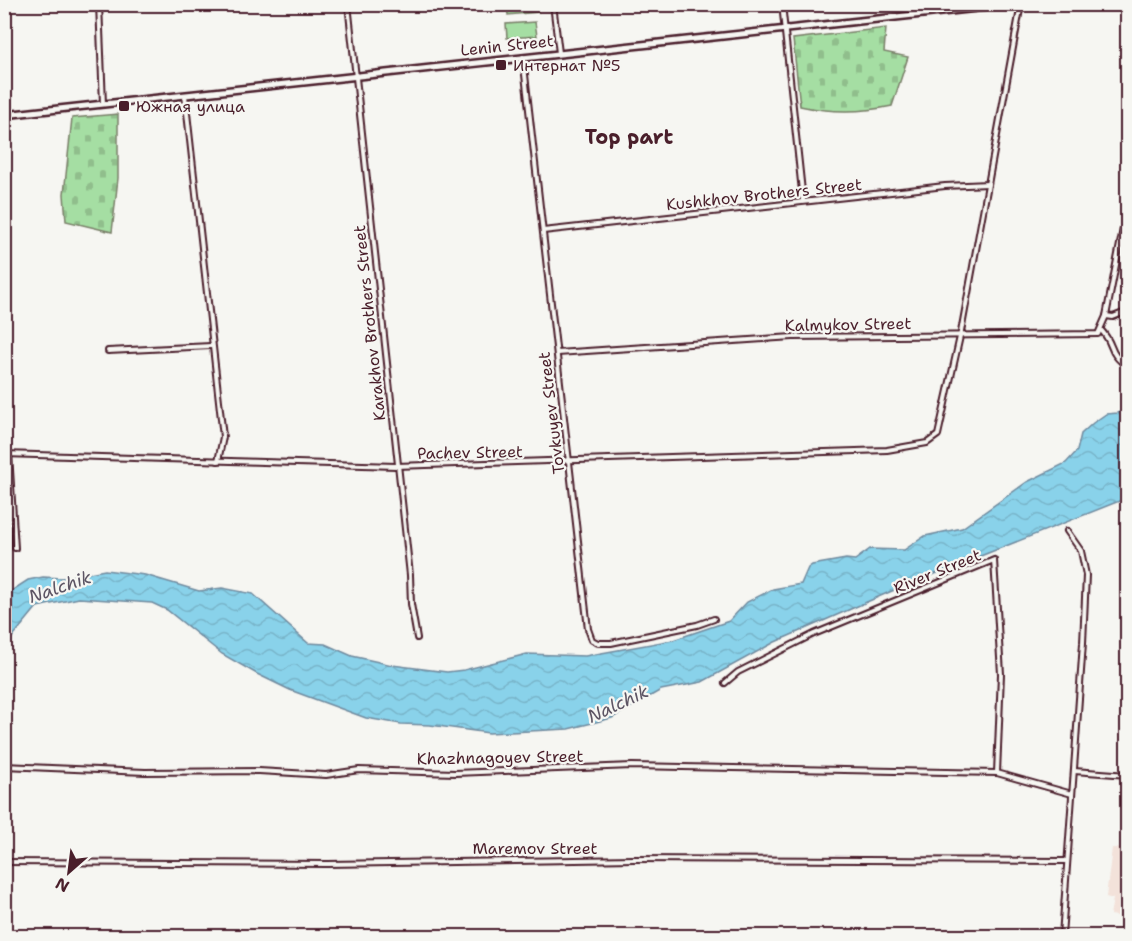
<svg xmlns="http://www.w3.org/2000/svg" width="1132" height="941" font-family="'Shantell Sans',sans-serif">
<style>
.built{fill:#f3e2da}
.cemetery{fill:url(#cemetery-stones);stroke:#787e67;stroke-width:1.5}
.pitch{fill:#a5dea3;stroke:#787e67;stroke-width:1.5}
.water{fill:url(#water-waves);stroke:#708a9e;stroke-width:1.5}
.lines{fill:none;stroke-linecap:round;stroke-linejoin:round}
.minor-casing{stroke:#4a1f2b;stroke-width:8}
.tertiary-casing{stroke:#4a1f2b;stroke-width:10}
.minor{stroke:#f6f6f2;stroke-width:4}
.tertiary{stroke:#f6f6f2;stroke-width:5}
.poi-dot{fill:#4a1f2b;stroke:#f6f6f2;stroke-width:2}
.labels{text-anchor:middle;stroke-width:4.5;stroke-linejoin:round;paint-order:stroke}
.street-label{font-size:16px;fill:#4a1f2b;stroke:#f6f6f2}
.poi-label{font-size:16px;fill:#4a1f2b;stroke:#f6f6f2;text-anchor:start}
.water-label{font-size:18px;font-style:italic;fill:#5d5564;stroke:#f6f6f2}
.quarter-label{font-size:20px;font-weight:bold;fill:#4a1f2b;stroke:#f6f6f2}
</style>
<defs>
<pattern id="cemetery-stones" width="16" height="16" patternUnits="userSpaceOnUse" patternTransform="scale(1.5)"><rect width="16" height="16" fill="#a5dea3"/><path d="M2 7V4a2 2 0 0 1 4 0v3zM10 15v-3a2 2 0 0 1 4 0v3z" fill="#90be8c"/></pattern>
<pattern id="water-waves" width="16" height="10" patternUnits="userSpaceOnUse" patternTransform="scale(1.5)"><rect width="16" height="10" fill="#89d2ea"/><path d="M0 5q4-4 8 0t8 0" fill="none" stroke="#78b4c9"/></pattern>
</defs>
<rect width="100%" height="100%" fill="#f6f6f2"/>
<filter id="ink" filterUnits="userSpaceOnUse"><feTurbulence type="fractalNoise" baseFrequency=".0167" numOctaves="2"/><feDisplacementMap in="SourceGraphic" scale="12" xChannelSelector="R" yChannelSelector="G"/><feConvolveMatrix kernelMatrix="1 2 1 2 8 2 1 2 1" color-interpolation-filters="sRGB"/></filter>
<g filter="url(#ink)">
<path class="built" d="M1112,848L1127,849V890H1122L1127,891V918L1110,915L1113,899L1106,897Z"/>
<g class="cemetery">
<path d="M886,28L884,52L908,57L892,106C860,113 831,113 800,106L793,39Z"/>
<path d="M118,114V178L112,232L66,221L64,194L72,118Z"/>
</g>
<g class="pitch">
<path d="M507,5H538V12L508,15Z"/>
<path d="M535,22L537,36L507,38L506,24Z"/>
</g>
<path class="water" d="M1127,408V498L892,591L775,642L702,682L661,690L612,718L568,729L489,733L430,725L401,724L366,718L290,690L257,674L222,654L167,610L152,603L79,598L37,607L5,646V595L28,580L43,577L62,578L105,570L145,575L199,591L222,588L253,594L308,643L325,644L352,656L392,665L447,672L464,670L527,654L585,656L673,640L729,621L747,602L773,589L801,584L808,568L812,565L846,559L855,560L870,549L904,550L925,536L962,528L1027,482L1066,463L1077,451L1081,434L1093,423L1106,414L1118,413Z"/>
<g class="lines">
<g class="minor-casing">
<g id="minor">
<path d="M99,4L103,104"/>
<path d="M348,4L410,575L411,604L417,638"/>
<path d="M553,4L559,53"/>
<path d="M782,4L803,201"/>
<path d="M523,57L588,629L592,640L598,643H611L697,625L714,619"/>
<path d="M185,95L223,437L218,461"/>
<path d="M543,231L945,186L988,184"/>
<path d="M1106,316L1113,317L1128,311"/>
<path d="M1101,330C1116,346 1106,351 1128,367"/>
<path d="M108,351L211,346"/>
<path d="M557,353L793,337L1098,334L1106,316L1128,203"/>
<path d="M4,454L396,466L887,450L927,443L938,435L961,332L1021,4"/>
<path d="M9,454L15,548"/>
<path d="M725,683L738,672L814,634L994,560L1001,674L997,773L1072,794"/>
<path d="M4,766L145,772L259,771L326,775L359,770L455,773L632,766L997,773"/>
<path d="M1074,771L1128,775"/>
<path d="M4,862L328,864L634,859L1066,861"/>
<path d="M1062,936L1083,643L1086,575L1081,551L1067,531"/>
</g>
</g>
<g class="tertiary-casing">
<path id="tertiary" d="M4,115L1014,4"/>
</g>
<use href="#minor" class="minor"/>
<use href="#tertiary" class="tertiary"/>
</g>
</g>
<g class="poi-dot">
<rect x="495" y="59" width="12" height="12" rx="3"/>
<rect x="118" y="100" width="12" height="12" rx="3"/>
</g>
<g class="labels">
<g class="street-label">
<text transform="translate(507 45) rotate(-6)" y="6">Lenin Street</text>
<text transform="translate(764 194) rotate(-6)" y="6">Kushkhov Brothers Street</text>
<text transform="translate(369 323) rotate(-96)" y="6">Karakhov Brothers Street</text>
<text transform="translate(848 324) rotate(-1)" y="6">Kalmykov Street</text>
<text transform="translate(551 413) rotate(-97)" y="6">Tovkuyev Street</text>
<text transform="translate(470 452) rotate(-1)" y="6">Pachev Street</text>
<text transform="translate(937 571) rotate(-22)" y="6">River Street</text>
<text transform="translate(500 757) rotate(-1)" y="6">Khazhnagoyev Street</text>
<text x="535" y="854">Maremov Street</text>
</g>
<g class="poi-label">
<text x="513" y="71">Интернат №5</text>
<text x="136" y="112">Южная улица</text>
</g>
<g class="water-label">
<text transform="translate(60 587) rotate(-19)" y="6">Nalchik</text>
<text transform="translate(618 704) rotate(-25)" y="6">Nalchik</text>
</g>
<g class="quarter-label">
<text x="629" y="144">Top part</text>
</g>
</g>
<rect width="1132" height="941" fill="none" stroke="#f6f6f2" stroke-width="24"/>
<rect x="12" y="12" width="1108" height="917" fill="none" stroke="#4a1f2b" stroke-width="2" filter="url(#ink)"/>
<g transform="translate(69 872) rotate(208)" stroke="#f6f6f2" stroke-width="4.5" paint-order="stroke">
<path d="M0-4.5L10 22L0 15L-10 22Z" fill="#4a1f2b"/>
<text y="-9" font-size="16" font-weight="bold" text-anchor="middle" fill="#4a1f2b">N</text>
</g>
</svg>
